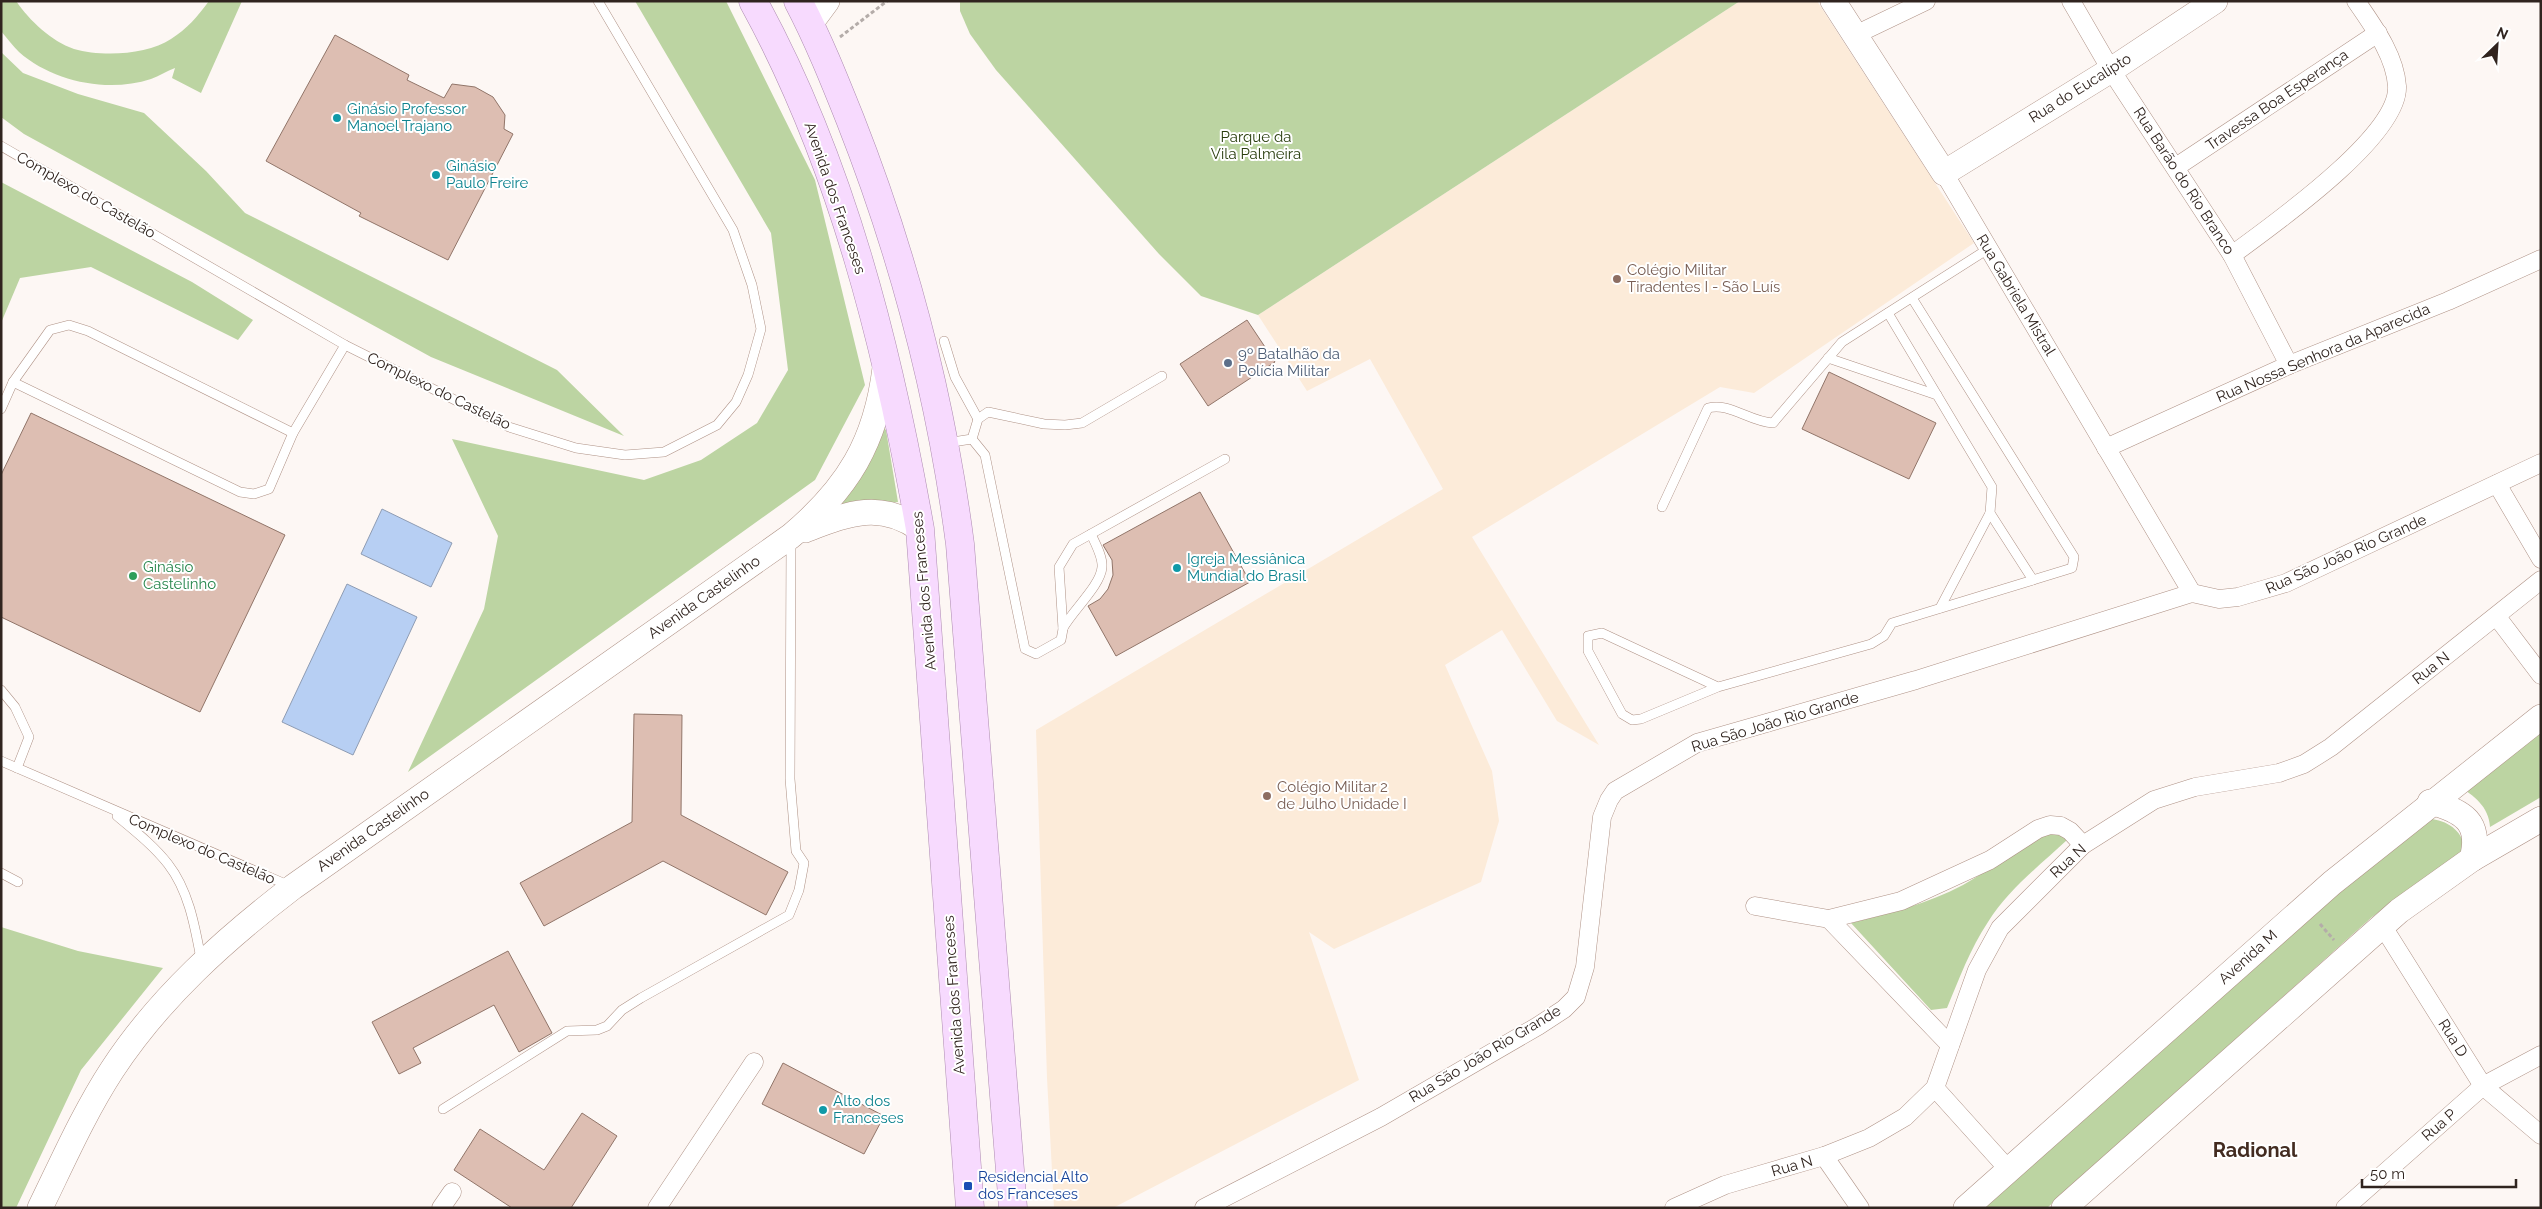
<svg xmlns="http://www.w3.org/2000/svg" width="2542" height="1209" font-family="Raleway,sans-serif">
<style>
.education{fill:#fcebd9}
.green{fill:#bcd4a2}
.water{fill:#b7cff3;stroke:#8e9cb3}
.building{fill:#ddbeb2;stroke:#917569}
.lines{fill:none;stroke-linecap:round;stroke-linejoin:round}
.lane-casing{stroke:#af9286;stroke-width:10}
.street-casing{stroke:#af9286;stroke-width:19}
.secondary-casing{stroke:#af9286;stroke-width:26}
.primary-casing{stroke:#ad8bb0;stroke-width:29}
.path{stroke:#b4aca9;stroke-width:3;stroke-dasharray:4 2.5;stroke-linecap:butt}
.lane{stroke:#fff;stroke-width:9}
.street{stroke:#fff;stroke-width:18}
.secondary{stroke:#fff;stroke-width:25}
.primary{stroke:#f7dafe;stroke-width:28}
.culture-dot{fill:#0f9aa8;stroke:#fff;stroke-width:2}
.education-dot{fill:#8d6e63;stroke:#fff;stroke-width:2}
.service-dot{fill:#5c6f8a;stroke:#fff;stroke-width:2}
.leisure-dot{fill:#2e9e5b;stroke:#fff;stroke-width:2}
.transit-dot{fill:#1a4fb4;stroke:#fff;stroke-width:2}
.labels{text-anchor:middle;stroke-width:4;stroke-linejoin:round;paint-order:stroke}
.street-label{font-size:15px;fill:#30241f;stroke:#fff}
.culture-label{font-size:15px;fill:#0d838f;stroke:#fff;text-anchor:start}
.park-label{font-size:15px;fill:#2a3e0f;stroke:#fff}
.education-label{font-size:15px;fill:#785e54;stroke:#fff;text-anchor:start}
.service-label{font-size:15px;fill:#4e5e75;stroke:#fff;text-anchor:start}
.leisure-label{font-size:15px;fill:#27864d;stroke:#fff;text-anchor:start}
.transit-label{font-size:15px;fill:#164399;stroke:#fff;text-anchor:start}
.district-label{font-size:20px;font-weight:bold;fill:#432c21;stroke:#fff}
</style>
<rect width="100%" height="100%" fill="#fdf7f4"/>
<path class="education" d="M1740,1H1817L1974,243L1754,393L1720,387L1472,537L1599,745L1557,721L1502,630L1445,665L1492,771L1499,821L1481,882L1334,949L1309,932L1359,1080L1113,1208H1054L1047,1078L1036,730L1443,489L1370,359L1307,391L1258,315Z"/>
<g class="green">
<path d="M1,1H16C30,21 51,41 74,49C102,57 147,55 171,39C187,29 198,16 209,1H242L201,93L172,78L175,68C167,71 159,76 151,79C108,93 53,82 19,52C13,46 7,38 1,31Z"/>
<path d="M635,1H726L815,180L865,385L815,480L408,772L484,609L498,536L452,439L644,480L701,460L757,423L788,370L771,233Z"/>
<path d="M960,1H1740L1258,315L1201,296L1159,254L996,70L970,34L960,11Z"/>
<path d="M1,52L23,73L78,94L144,113L206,171L245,213L557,370L624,436L431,357L24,134L1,117Z"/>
<path d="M1,182L192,282L253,320L238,340L91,267L20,278L1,323Z"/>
<path d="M882,427L886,430L898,502L835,509Z"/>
<path d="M2541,725V797L2490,827C2489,807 2474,795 2458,786Z"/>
<path d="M2432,819C2451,822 2462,832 2466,850L2372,917L2047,1208H1983L2348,883Z"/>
<path d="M2056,832L2067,840C2040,865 2008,890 1988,922C1970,949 1959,979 1947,1008L1931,1010L1851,923C1890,913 1927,904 1963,885C1994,868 2022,841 2056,832Z"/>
<path d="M1,927L78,951L163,968L81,1070L16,1208H1Z"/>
</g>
<g class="water">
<path d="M382,509L452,543L431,587L361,554Z"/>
<path d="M347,584L417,617L353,755L282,722Z"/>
</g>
<g class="building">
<path d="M335,35L409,75L407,80L444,98L452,84L475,87L493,97L505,115L504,129L513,134L448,260L359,216L361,213L266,161Z"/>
<path d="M1247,320L1275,362L1208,406L1180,364Z"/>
<path d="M1829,372L1936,423L1909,479L1802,429Z"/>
<path d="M31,413L285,535L200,712L1,617V475Z"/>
<path d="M1200,492L1250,582L1116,656L1088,606L1100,599L1108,589L1113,575L1112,560L1103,545Z"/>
<path d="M634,714L682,715L681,815L788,872L766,915L663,861L544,926L520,883L632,822Z"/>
<path d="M508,951L552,1033L519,1052L494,1005L413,1048L421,1063L399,1074L372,1022Z"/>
<path d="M783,1063L884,1116L864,1154L762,1104Z"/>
<path d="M582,1113L617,1136L571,1208H512L454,1170L480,1129L544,1170Z"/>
</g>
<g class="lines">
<g class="lane-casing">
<g id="lane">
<path d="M1,146L345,345L509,427L576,448L625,455L664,452L717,425L736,402L748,375L761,329L752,285L733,230L598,1"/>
<path d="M1888,313L1992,487L1990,513L2033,580L2072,568L2074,557L1912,298"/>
<path d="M944,341L955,377L978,419"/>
<path d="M1828,358L1937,395"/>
<path d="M1162,376L1082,423L1065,425L1044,424L988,412L978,419L972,439L985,455L1025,649L1036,654L1061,640L1063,629L1059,567L1073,544L1225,459"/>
<path d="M13,382L50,330L69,325L88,331L293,433"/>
<path d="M1,409L13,382L240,492L254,494L269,489L293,433L345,345"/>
<path d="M946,443L972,439"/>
<path d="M1662,507L1708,408C1729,402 1750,422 1773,423L1842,342L1988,249"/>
<path d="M1940,608L1990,513"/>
<path d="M1063,628C1073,610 1101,585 1102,567C1103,557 1095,543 1091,534"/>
<path d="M1718,687L1602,633L1588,636V651L1622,714L1632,720L1641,719L1718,687L1871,644L1884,636L1892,623L2033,580"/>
<path d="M1,690L15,707L29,737L17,768"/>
<path d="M1,761L290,886"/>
<path d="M117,816C135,831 154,846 168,864C189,891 195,927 201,959"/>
<path d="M1,873L18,882"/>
<path d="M443,1109L567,1031L597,1030L607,1026L622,1010L641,998L789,915L799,890L804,863L796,851L790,779L791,541"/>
</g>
</g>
<g class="street-casing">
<g id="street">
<path d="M2071,1L2111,70L2232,255L2289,365"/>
<path d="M1855,35L1926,1"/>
<path d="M2176,167L2378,33"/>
<path d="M1944,173L2192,593"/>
<path d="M2232,255C2271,226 2400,136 2397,86C2395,55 2373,26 2356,1"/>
<path d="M2106,448L2289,365L2448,301L2541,259"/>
<path d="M2497,484L2541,559"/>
<path d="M2497,617L2541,675"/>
<path d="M1755,906L1829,919L1901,901L1990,860L2038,829L2050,825L2061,826L2070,831L2083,845"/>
<path d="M1829,919L1950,1045"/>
<path d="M2382,925L2483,1086L2541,1135"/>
<path d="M1935,1088L2008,1169"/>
<path d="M1824,1156L1860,1208"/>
<path d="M441,1208L452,1192"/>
<path d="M657,1208L754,1062"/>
<path d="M1204,1208L1381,1117L1538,1026L1564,1009L1576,997L1585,967L1602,817L1609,800L1615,791L1697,743L1916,680L2192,593L2219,599L2238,597L2286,583L2541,463"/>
<path d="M1674,1208L1725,1185L1824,1156L1869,1138L1905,1117L1935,1088L1977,970L2000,928L2083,845L2154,800L2195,787L2279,773L2304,764L2331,747L2541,580"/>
<path d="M2345,1208L2483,1086L2541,1055"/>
</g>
</g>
<g class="secondary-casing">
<g id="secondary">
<path d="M1833,1L1944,173L2111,70L2215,1"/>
<path d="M810,24L827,1"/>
<path d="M805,530C847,514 880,500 920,529"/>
<path d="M2430,802C2463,811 2482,822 2472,859"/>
<path d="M40,1208C63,1161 84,1113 112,1070C159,998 225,939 293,887L791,536C848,488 876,442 885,368"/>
<path d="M1966,1208L2332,883L2541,717"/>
<path d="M2064,1208L2399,911L2472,859L2541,819"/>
</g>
</g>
<g class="primary-casing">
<g id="primary">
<path d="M753,1C842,163 888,348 920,529L970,1208"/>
<path d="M798,1C818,39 834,79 850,119C904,256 941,398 960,544L1013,1208"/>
</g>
</g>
<g class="path">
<path d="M840,37L887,1"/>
<path d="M2320,924L2334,940"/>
</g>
<use href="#lane" class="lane"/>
<use href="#street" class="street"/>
<use href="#secondary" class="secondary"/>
<use href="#primary" class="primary"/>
</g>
<g class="culture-dot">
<circle cx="337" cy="118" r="5"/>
<circle cx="436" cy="175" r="5"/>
<circle cx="1177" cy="568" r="5"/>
<circle cx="823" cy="1110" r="5"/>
</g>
<g class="education-dot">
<circle cx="1617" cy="279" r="5"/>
<circle cx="1267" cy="796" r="5"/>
</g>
<circle class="service-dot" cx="1228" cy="363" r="5"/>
<circle class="leisure-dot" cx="133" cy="576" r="5"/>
<rect class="transit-dot" x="963" y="1181" width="10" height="10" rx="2.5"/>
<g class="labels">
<g class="street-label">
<text transform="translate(2080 88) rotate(-32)" y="5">Rua do Eucalípto</text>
<text transform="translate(2277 100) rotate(-34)" y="5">Travessa Boa Esperança</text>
<text transform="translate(2184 181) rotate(57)" y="5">Rua Barão do Rio Branco</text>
<text transform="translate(86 195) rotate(30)" y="5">Complexo do Castelão</text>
<text transform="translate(835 198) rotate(71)" y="5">Avenida dos Franceses</text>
<text transform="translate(2016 295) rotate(59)" y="5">Rua Gabriela Mistral</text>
<text transform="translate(2323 353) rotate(-23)" y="5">Rua Nossa Senhora da Aparecida</text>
<text transform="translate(439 391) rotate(26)" y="5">Complexo do Castelão</text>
<text transform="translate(2346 554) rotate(-24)" y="5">Rua São João Rio Grande</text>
<text transform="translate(924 591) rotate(-95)" y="5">Avenida dos Franceses</text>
<text transform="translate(704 597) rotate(-35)" y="5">Avenida Castelinho</text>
<text transform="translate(2431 668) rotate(-38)" y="5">Rua N</text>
<text transform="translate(1775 722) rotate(-17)" y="5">Rua São João Rio Grande</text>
<text transform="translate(373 830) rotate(-35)" y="5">Avenida Castelinho</text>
<text transform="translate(202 849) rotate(23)" y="5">Complexo do Castelão</text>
<text transform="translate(2068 861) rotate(-42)" y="5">Rua N</text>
<text transform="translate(2248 957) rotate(-42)" y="5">Avenida M</text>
<text transform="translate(954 995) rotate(-94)" y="5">Avenida dos Franceses</text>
<text transform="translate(2453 1038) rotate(58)" y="5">Rua D</text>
<text transform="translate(1485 1054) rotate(-31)" y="5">Rua São João Rio Grande</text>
<text transform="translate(2439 1125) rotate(-41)" y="5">Rua P</text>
<text transform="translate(1792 1166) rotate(-16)" y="5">Rua N</text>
</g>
<g class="culture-label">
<text x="347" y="114">Ginásio Professor<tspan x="347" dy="17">Manoel Trajano</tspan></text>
<text x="446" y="171">Ginásio<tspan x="446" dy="17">Paulo Freire</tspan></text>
<text x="1187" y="564">Igreja Messiânica<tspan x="1187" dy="17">Mundial do Brasil</tspan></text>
<text x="833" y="1106">Alto dos<tspan x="833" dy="17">Franceses</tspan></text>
</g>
<g class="park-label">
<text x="1256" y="142">Parque da<tspan x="1256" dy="17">Vila Palmeira</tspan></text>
</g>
<g class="education-label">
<text x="1627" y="275">Colégio Militar<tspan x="1627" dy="17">Tiradentes I - São Luís</tspan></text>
<text x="1277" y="792">Colégio Militar 2<tspan x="1277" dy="17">de Julho Unidade I</tspan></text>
</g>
<g class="service-label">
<text x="1238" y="359">9º Batalhão da<tspan x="1238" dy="17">Polícia Militar</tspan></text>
</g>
<g class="leisure-label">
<text x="143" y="572">Ginásio<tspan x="143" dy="17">Castelinho</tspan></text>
</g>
<g class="transit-label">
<text x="978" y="1182">Residencial Alto<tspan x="978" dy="17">dos Franceses</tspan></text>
</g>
<g class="district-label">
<text x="2255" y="1157">Radional</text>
</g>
</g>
<rect width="2542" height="1209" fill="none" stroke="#30241f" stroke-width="5"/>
<g transform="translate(2497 45) rotate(25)" stroke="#ffffff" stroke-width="4" paint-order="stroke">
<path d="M0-4L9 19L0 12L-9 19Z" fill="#30241f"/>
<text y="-8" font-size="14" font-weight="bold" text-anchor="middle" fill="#30241f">N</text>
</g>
<path d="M2362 1179v8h154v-8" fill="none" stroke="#30241f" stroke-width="2.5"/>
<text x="2370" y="1179" font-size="15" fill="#30241f" stroke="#ffffff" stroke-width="4" paint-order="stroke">50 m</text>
</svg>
